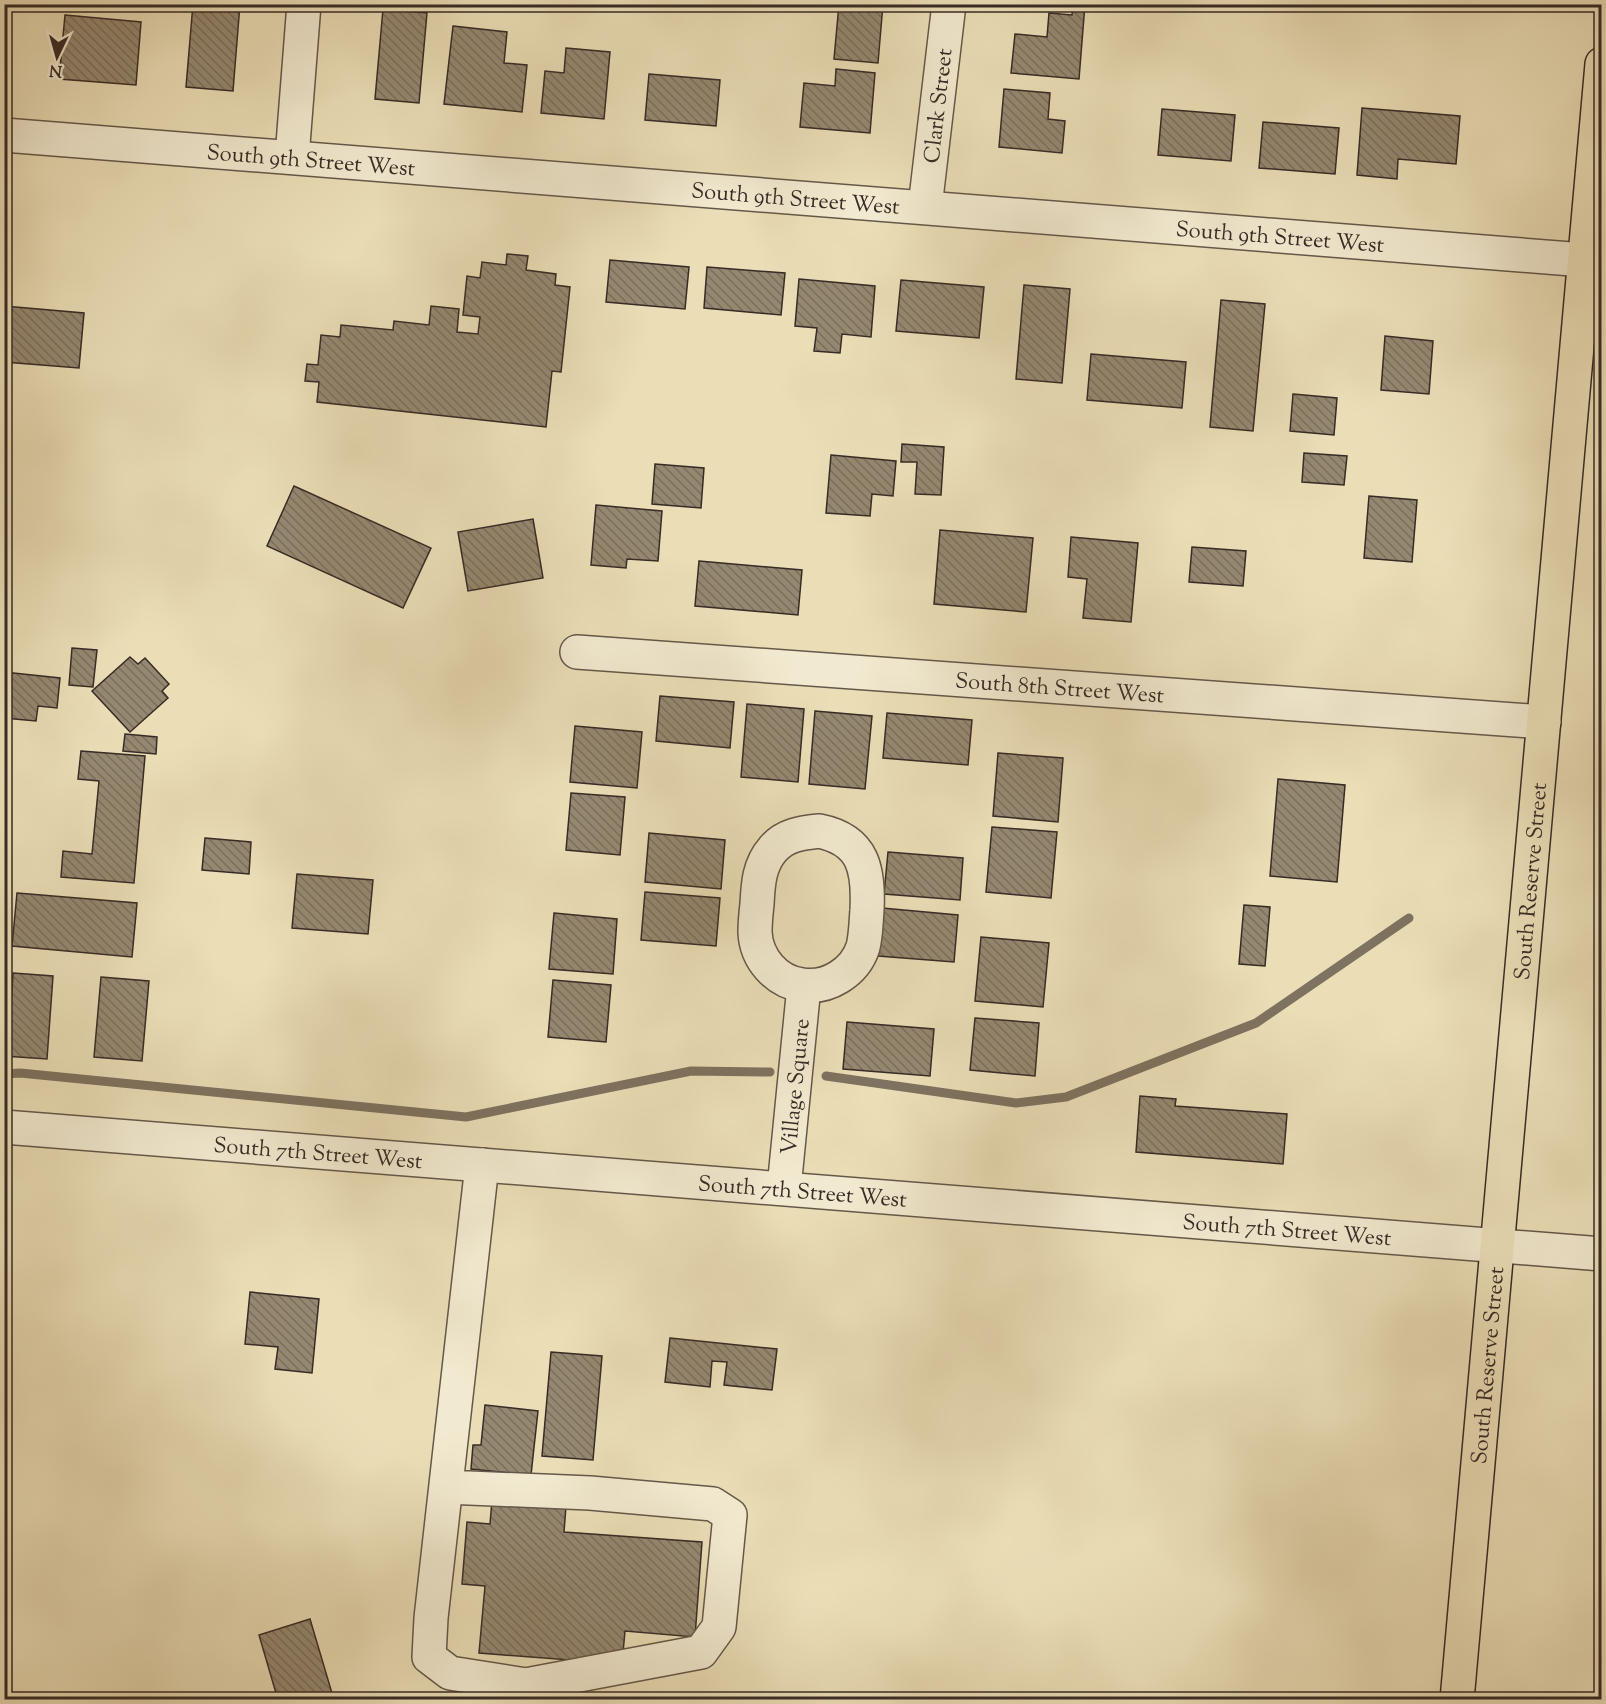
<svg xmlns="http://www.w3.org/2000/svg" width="1606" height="1704" font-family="'Sorts Mill Goudy',serif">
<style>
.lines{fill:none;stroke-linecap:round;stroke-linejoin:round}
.stream{stroke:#7e7260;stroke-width:9}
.building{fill:url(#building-back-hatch);stroke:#372b26;stroke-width:1.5}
.minor-casing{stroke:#64584a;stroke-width:36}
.highway-casing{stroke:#372b26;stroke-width:36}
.minor{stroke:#f2ead0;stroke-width:33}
.highway{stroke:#ebdeb7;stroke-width:33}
.labels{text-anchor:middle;stroke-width:6;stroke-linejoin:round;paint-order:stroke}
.street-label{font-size:22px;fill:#372b26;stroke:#f2ead0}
</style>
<defs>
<pattern id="building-back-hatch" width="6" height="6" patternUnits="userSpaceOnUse" patternTransform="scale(1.5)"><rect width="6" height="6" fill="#958871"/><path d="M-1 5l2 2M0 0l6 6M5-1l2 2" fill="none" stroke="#7a6f5d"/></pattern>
</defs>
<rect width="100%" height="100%" fill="#ebdeb7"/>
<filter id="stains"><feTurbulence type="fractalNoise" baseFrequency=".00333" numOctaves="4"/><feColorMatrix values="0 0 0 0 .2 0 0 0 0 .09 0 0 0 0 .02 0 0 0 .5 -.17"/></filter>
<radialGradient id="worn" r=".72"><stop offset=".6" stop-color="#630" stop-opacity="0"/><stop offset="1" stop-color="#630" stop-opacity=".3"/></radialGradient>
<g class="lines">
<g class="stream">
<path d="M4,1074L20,1073L466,1117L691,1071L770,1072"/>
<path d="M826,1076L1016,1103L1066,1097L1256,1023L1409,918"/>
</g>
</g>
<g class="building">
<path d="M193,4H240L233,91L186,87Z"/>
<path d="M839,4H883L878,63L834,59Z"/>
<path d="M1073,4H1085L1079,79L1011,73L1015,34L1047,37L1049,13L1072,15Z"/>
<path d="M383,9L427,13L419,103L375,99Z"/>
<path d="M65,15L141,22L136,85L59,79Z"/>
<path d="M453,26L507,32L504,63L527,65L522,112L444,104Z"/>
<path d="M566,48L610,52L604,119L541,113L545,71L564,73Z"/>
<path d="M836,69L875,73L870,133L800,127L804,83L835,86Z"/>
<path d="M649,74L720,80L716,126L645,120Z"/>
<path d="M1004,89L1050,93L1048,119L1065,121L1062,153L999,147Z"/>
<path d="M1362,108L1460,116L1456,164L1398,159L1397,179L1357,175Z"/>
<path d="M1162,109L1235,115L1231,161L1158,155Z"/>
<path d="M1263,122L1339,128L1335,174L1259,168Z"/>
<path d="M507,254L528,256L526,270L556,274L555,285L570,287L561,372L552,371L546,427L317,402L319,382L305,381L307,364L318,365L321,335L340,337L341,325L393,330L394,321L429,325L431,306L459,309L457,332L478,334L480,317L463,315L467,276L480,278L482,262L506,265Z"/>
<path d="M610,260L689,267L685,309L606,302Z"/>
<path d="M707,267L785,273L781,315L704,308Z"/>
<path d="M799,279L875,286L871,337L842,334L840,353L814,351L817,328L795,326Z"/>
<path d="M901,280L984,287L979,338L896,331Z"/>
<path d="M1024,285L1070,289L1062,383L1016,379Z"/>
<path d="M1221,300L1265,304L1253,431L1210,427Z"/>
<path d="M4,306L84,313L79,368L4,362Z"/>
<path d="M1385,336L1433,341L1429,394L1381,390Z"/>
<path d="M1091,354L1186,362L1182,408L1087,400Z"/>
<path d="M1293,394L1337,398L1334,435L1290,431Z"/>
<path d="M902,444L944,447L941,495L915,494L917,462H901Z"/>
<path d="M1304,453L1347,456L1344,485L1302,482Z"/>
<path d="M831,455L896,461L893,496L872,494L870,516L826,513Z"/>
<path d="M655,464L704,468L701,508L652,504Z"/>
<path d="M294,486L431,548L403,608L267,546Z"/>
<path d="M1369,496L1417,500L1412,562L1364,558Z"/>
<path d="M596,505L662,511L658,561L627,559L626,568L591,565Z"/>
<path d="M533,519L543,578L468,591L458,532Z"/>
<path d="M940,530L1033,538L1026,612L934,604Z"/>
<path d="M1071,537L1138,543L1131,622L1083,618L1087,579L1068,577Z"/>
<path d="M1192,547L1246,551L1243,586L1189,582Z"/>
<path d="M699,561L802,570L798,615L695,606Z"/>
<path d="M72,648L97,650L93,687L69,685Z"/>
<path d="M130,657L138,664L145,658L169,684L162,691L168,698L130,732L92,691Z"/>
<path d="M4,672L60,678L57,708L38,706L36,721L4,718Z"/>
<path d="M660,696L734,702L730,748L656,741Z"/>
<path d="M747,704L804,709L798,782L741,777Z"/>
<path d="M815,711L872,716L865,789L809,784Z"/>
<path d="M887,713L972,720L968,765L883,758Z"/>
<path d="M575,726L642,732L637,788L570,782Z"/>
<path d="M125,734L157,737L156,754L123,751Z"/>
<path d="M81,751L145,756L134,883L61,877L63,851L92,854L99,781L78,779Z"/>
<path d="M998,753L1063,758L1058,822L993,816Z"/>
<path d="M1278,779L1345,785L1337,882L1270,876Z"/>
<path d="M571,793L625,797L620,855L566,850Z"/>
<path d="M992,827L1057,832L1051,898L986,892Z"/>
<path d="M649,833L725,840L721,889L645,882Z"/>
<path d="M205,838L251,842L249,874L202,870Z"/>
<path d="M888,852L963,858L960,900L884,894Z"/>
<path d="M297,874L373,880L368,934L292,928Z"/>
<path d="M645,892L720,898L716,946L641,940Z"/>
<path d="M17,893L137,903L132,957L12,946Z"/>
<path d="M1244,905L1270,907L1265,966L1239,964Z"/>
<path d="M882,908L958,915L954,962L878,956Z"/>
<path d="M554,913L617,919L613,974L549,969Z"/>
<path d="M981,937L1049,943L1043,1007L975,1001Z"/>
<path d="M13,973L53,976L47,1059L4,1056V1007L11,1008Z"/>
<path d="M101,977L149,981L142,1061L94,1057Z"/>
<path d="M553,980L611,985L606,1042L548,1037Z"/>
<path d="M975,1018L1039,1023L1035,1076L970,1070Z"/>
<path d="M847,1022L934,1029L930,1076L843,1069Z"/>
<path d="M1140,1096L1176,1099L1175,1106L1287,1114L1283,1164L1136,1152Z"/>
<path d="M250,1292L319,1299L312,1373L275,1369L278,1347L245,1344Z"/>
<path d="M670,1338L777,1349L772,1390L724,1385L727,1362L712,1361L710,1387L665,1382Z"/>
<path d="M551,1352L602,1356L593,1460L542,1456Z"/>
<path d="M485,1405L538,1411L531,1475L471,1469L473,1445H481Z"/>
<path d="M492,1500L566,1506L564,1532L702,1542L695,1637L625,1631L622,1664L479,1653L485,1586L462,1584L467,1522L490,1524Z"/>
<path d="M310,1619L334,1700H278L259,1635Z"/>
</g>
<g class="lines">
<g class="minor-casing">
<g id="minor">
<path id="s1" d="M4,135L1584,260"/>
<path d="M292,157L304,4"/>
<path id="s2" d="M925,207L949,4"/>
<path id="s3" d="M577,652L1544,722"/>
<path d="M819,831C864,840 869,870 867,910C866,922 866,935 863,947C855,972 828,989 802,985C776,982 756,958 755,932C755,923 756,913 757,904C758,884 759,865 773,849C785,835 801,833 819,831Z"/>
<path id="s4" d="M4,1127L1602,1254"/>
<path id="s5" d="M784,1188L804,986"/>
<path d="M446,1487L590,1493L713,1504L730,1515L719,1627L701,1652L526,1685L450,1673L429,1657L431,1618L482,1165"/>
</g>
</g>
<g class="highway-casing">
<g id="highway">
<path id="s6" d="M1457,1700L1602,64"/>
</g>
</g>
<use href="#minor" class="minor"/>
<use href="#highway" class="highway"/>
</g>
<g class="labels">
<g class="street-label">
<text dy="8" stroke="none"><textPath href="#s2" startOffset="102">Clark Street</textPath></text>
<text dy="8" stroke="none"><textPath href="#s1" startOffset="308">South 9th Street West</textPath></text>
<text dy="8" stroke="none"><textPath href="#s1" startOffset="794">South 9th Street West</textPath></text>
<text dy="8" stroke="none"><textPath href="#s1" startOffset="1280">South 9th Street West</textPath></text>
<text dy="8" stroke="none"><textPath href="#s3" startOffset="484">South 8th Street West</textPath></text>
<text dy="8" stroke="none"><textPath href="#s6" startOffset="822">South Reserve Street</textPath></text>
<text dy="8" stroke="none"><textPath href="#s5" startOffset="102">Village Square</textPath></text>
<text dy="8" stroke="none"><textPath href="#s4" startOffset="315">South 7th Street West</textPath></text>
<text dy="8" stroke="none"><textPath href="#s4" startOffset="801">South 7th Street West</textPath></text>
<text dy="8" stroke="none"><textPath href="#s4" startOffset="1287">South 7th Street West</textPath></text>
<text dy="8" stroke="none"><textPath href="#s6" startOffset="336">South Reserve Street</textPath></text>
</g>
</g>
<rect width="1606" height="1704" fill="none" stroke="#ebdeb7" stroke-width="24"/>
<rect x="6" y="6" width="1594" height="1692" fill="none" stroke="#372b26" stroke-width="3"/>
<rect x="12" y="12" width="1582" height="1680" fill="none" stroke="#372b26" stroke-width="1.5"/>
<g transform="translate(57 57) rotate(185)" stroke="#f2ead0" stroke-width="4.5" paint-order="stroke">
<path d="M0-4.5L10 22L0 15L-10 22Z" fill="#372b26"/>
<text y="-9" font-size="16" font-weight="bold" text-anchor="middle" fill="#372b26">N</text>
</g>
<rect width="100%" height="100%" filter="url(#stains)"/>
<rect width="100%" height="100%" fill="url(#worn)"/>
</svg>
